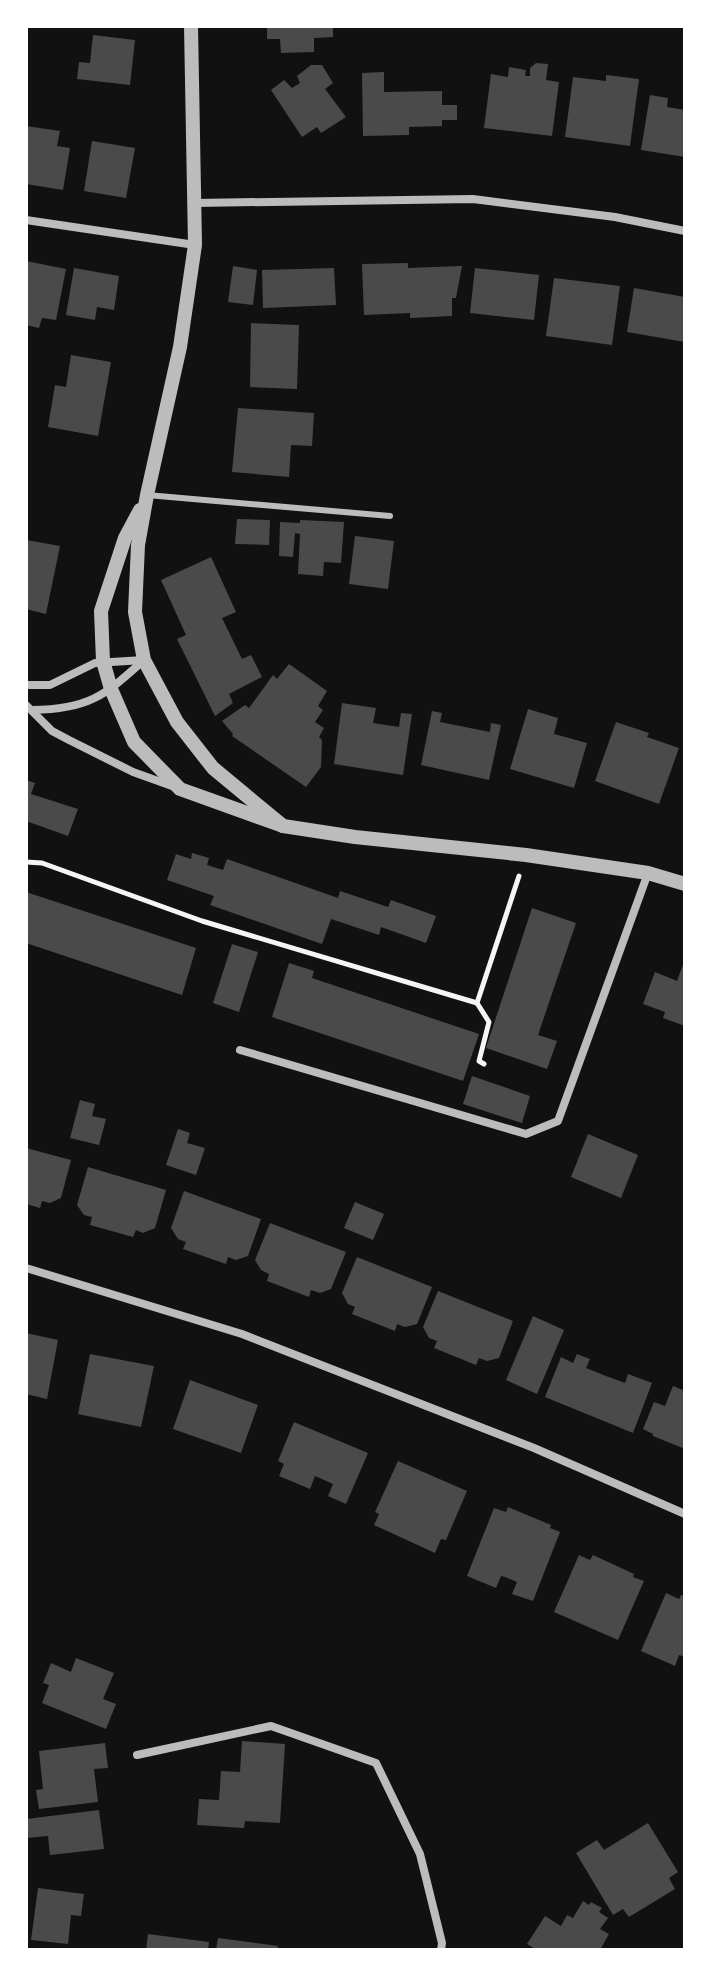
<svg xmlns="http://www.w3.org/2000/svg" width="711" height="1976" font-family="Commissioner,sans-serif">
<style>
.building{fill:#4a4a4a}
.lines{fill:none;stroke-linecap:round;stroke-linejoin:round}
.path{stroke:#f5f5f5;stroke-width:5}
.service{stroke:#bcbcbc;stroke-width:6}
.minor{stroke:#bcbcbc;stroke-width:8}
.tertiary{stroke:#bcbcbc;stroke-width:14}
</style>
<rect width="100%" height="100%" fill="#111"/>
<g class="building">
<path d="M267,26H333V37L314,38V52L281,53L280,39H267Z"/>
<path d="M93,35L135,40L130,85L77,79L79,62L90,63Z"/>
<path d="M536,63L548,64L546,80L559,82L552,136L484,128L491,74L508,77L509,67L526,70L525,76H530V68Z"/>
<path d="M311,65H322L333,83L325,89L346,117L321,133L317,127L302,137L271,90L284,80L292,88L300,83L297,76Z"/>
<path d="M384,72V92L442,91V105H457V120H442V126L409,127V135L363,136L362,73Z"/>
<path d="M606,75L639,79L630,146L565,137L573,77L606,81Z"/>
<path d="M650,95L668,98L667,107L685,110V157L641,150Z"/>
<path d="M26,126L60,131L57,146L70,148L63,190L26,184Z"/>
<path d="M92,141L135,148L126,198L84,191Z"/>
<path d="M26,261L66,269L56,320L42,318L39,328L26,325Z"/>
<path d="M408,263V268L462,266L456,298H452V316L410,318V313L364,315L362,264Z"/>
<path d="M233,266L257,270L253,305L228,302Z"/>
<path d="M74,268L119,276L114,310L97,307L95,320L66,315Z"/>
<path d="M334,268L336,305L263,308L262,270Z"/>
<path d="M475,268L539,275L534,320L470,313Z"/>
<path d="M554,278L620,286L612,345L546,336Z"/>
<path d="M634,288L685,297V342L627,332Z"/>
<path d="M251,323L299,325L297,389L250,387Z"/>
<path d="M71,355L111,362L98,436L48,427L55,385L66,387Z"/>
<path d="M238,408L314,413L312,446L291,445L289,477L232,472Z"/>
<path d="M237,519L270,520L269,545L235,544Z"/>
<path d="M300,520L344,522L341,563L324,562L323,576L298,574L300,534L295,533L293,557L279,556L280,522L300,523Z"/>
<path d="M355,536L394,541L388,589L349,584Z"/>
<path d="M26,540L60,546L46,614L26,609Z"/>
<path d="M211,557L236,612L222,618L242,659L251,655L262,677L229,694L233,703L215,716L177,639L186,635L161,580Z"/>
<path d="M289,664L327,691L318,706L323,710L315,722L324,728L319,737L322,740L321,767L306,787L232,736L233,734L222,721L245,705L249,708L273,675L277,679Z"/>
<path d="M342,703L376,708L373,723L399,727L401,713L412,714L403,775L334,764Z"/>
<path d="M528,709L558,718L554,734L587,743L574,788L510,769Z"/>
<path d="M432,711L442,713L440,722L490,732L491,723L501,725L489,780L421,765Z"/>
<path d="M616,722L649,733L647,737L679,748L659,804L595,781Z"/>
<path d="M26,780L35,783L31,794L78,809L68,836L26,821Z"/>
<path d="M192,853L209,858L207,865L223,870L227,859L338,898L340,891L388,907L391,900L436,916L426,943L381,927L379,935L331,919L322,944L210,905L214,896L167,880L176,854L191,859Z"/>
<path d="M26,892L196,948L182,995L26,943Z"/>
<path d="M532,908L576,923L538,1035L557,1041L547,1069L486,1048Z"/>
<path d="M232,944L258,952L239,1012L213,1003Z"/>
<path d="M685,959V1026L663,1018L665,1012L643,1004L655,972L677,981Z"/>
<path d="M289,963L314,971L312,978L479,1034L463,1081L272,1017Z"/>
<path d="M472,1076L530,1096L522,1123L463,1104Z"/>
<path d="M80,1100L95,1104L92,1116L106,1119L99,1145L70,1138Z"/>
<path d="M178,1129L190,1133L187,1143L205,1148L196,1175L166,1165Z"/>
<path d="M588,1134L638,1155L621,1198L571,1177Z"/>
<path d="M26,1148L71,1160L61,1198L50,1203L42,1201L40,1208L26,1204Z"/>
<path d="M88,1167L166,1190L155,1228L143,1233L136,1230L133,1237L90,1225L92,1217L84,1215L77,1205Z"/>
<path d="M184,1191L261,1219L248,1256L236,1260L228,1257L226,1264L183,1249L186,1242L178,1239L171,1228Z"/>
<path d="M355,1202L384,1214L373,1240L344,1228Z"/>
<path d="M270,1223L346,1252L331,1289L320,1293L311,1290L309,1297L267,1281L269,1274L261,1270L255,1260Z"/>
<path d="M357,1257L432,1287L417,1324L405,1327L397,1324L395,1331L352,1314L355,1307L348,1304L342,1293Z"/>
<path d="M438,1291L513,1321L499,1358L487,1361L479,1358L476,1365L434,1348L437,1341L429,1338L423,1327Z"/>
<path d="M533,1316L564,1330L537,1394L506,1380Z"/>
<path d="M26,1333L58,1340L47,1399L26,1394Z"/>
<path d="M90,1354L154,1366L141,1427L78,1414Z"/>
<path d="M577,1354L590,1359L586,1368L606,1376L625,1383L628,1374L652,1383L633,1433L545,1397L561,1357L573,1363Z"/>
<path d="M190,1380L258,1405L241,1453L173,1429Z"/>
<path d="M673,1386L685,1391V1449L653,1436V1434L643,1429L654,1402L665,1406Z"/>
<path d="M294,1422L368,1453L346,1504L328,1496L333,1484L315,1476L310,1489L279,1476L284,1464L278,1461Z"/>
<path d="M398,1461L467,1491L446,1540L441,1539L435,1553L374,1525L379,1514L375,1512Z"/>
<path d="M508,1507L551,1525L550,1528L560,1532L533,1601L512,1594L517,1582L505,1577L501,1576L496,1588L467,1576L494,1508L506,1512Z"/>
<path d="M579,1555L590,1560L593,1555L634,1574L633,1577L644,1581L618,1640L554,1612Z"/>
<path d="M666,1593L679,1599L681,1595L685,1596V1657L679,1655L675,1666L641,1651Z"/>
<path d="M76,1658L114,1673L103,1699L116,1704L106,1729L42,1703L49,1685L43,1683L51,1663L71,1672Z"/>
<path d="M242,1741L285,1744L280,1823L245,1821L244,1828L197,1825L199,1799L219,1800L221,1771L240,1772Z"/>
<path d="M105,1743L108,1768L94,1769L98,1802L39,1809L36,1790L43,1789L39,1751Z"/>
<path d="M99,1810L104,1849L50,1855L48,1836L27,1838L26,1819Z"/>
<path d="M648,1823L678,1872L669,1878L675,1889L629,1917L623,1909L613,1915L576,1853L597,1840L604,1850Z"/>
<path d="M38,1888L84,1894L81,1916L71,1915L68,1944L31,1940Z"/>
<path d="M583,1901L589,1905L591,1902L602,1908L599,1912L608,1918L600,1929L609,1934L600,1950H537L527,1944L545,1916L561,1926L567,1915L573,1918Z"/>
<path d="M148,1934L209,1942L208,1950H146Z"/>
<path d="M218,1938L278,1946L277,1950H216Z"/>
</g>
<g class="lines">
<g class="path">
<path d="M26,862L42,863L202,921L477,1003L519,876"/>
<path d="M477,1003L489,1022L479,1061L484,1064"/>
</g>
<path class="service" d="M147,495L390,516"/>
<g class="minor">
<path d="M195,203L473,199L615,217L685,231"/>
<path d="M26,220L195,245"/>
<path d="M26,685H50L95,663L144,660"/>
<path d="M26,705L52,731L69,740L133,772L172,786"/>
<path d="M32,710C88,709 103,697 144,660"/>
<path d="M240,1050L526,1134L558,1121L648,873"/>
<path d="M26,1268L242,1334L534,1448L685,1514"/>
<path d="M137,1755L271,1726L376,1763L420,1854L442,1943L441,1950"/>
</g>
<g class="tertiary">
<path d="M191,26L195,245L180,347L147,495L138,545L135,612L144,660L177,722L213,768L283,826"/>
<path d="M140,510L125,538L101,611L103,661L111,689L134,742L180,789L283,826L355,837L526,855L648,873L685,884"/>
</g>
</g>
<rect width="711" height="1976" fill="none" stroke="#ffffff" stroke-width="56"/>
</svg>
